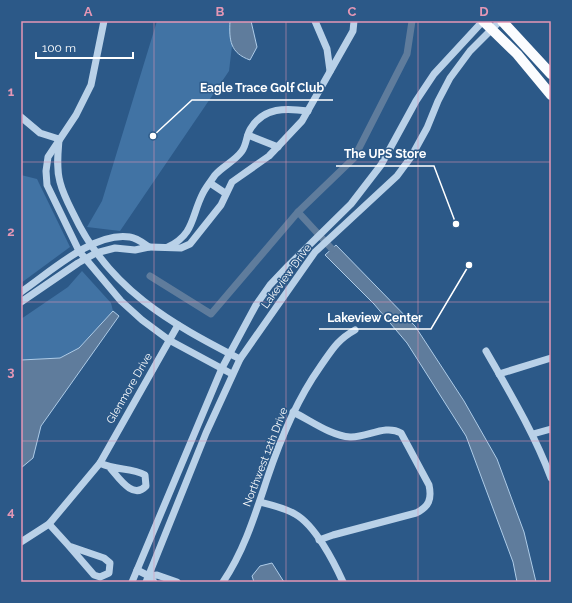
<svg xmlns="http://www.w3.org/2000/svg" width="572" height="603" font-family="Raleway,sans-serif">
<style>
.green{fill:#4173a4}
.water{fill:#5f7c9c;stroke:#aecce8}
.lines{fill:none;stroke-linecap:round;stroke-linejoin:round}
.canal{stroke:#5f7c9c;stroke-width:7}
.minor{stroke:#b9d1e8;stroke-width:7}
.major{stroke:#fbfcfe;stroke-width:10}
.grid{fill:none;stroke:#e497b5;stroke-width:1;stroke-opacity:0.55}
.labels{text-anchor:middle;stroke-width:3;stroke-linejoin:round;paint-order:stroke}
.street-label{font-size:11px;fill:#fff;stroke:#2c5988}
.leader{fill:none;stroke:#fff;stroke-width:1.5}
.callout-dot{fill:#fff;stroke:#2c5988;stroke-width:1.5}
.callout-label{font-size:12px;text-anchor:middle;font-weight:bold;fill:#fff;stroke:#2c5988;stroke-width:3;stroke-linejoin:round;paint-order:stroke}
.neatline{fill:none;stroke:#e497b5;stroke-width:1.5}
.grid-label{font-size:13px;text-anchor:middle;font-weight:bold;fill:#e497b5}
</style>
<rect width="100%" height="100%" fill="#2c5988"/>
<g class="green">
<path d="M157,21H235L229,71L120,231L87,227L102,201Z"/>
<path d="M21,175L37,179L70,247L21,283Z"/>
<path d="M82,271L111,303L113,311L79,348L60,358L21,360V319L68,287Z"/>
</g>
<g class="water">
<path d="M230,21H251L257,47L250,60C230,53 229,40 230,21Z"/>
<path d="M336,245L415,326L464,401L497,459L524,532L536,582H517L513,562L466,436L407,343L374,304L325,255Z"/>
<path d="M113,311L119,316L41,426L33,458L21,468V360L60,358L79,348Z"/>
<path d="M272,563L284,582H254L252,576L260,566Z"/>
</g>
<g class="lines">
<g class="canal">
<path d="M298,212L332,249"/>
<path d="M150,276L211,314L298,212L354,158L407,54L412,21"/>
</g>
<g class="minor">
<path d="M104,21L91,85L76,115L48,157L46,171L47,185L79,251L121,301L142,320L169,340L232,374"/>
<path d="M315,21L327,49L330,71"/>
<path d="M21,117L40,133L59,139"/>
<path d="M248,135L278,147"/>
<path d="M59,140C58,153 56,168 60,182C63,194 69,205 74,215C109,289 170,323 240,359"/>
<path d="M210,183L225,193"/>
<path d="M149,247L181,248L190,244L221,205L232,182L269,156L302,121L353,31L354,21"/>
<path d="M168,247C195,234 191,216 203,193C206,187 211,181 215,175C223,166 235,161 242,151C247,144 246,135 251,128C264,107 286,108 308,111"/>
<path d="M21,292C49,273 94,231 130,237C137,238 143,243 149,247L135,250L115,248L96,253L78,263L21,302"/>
<path d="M486,351C510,393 534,433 551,478"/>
<path d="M499,374L551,358"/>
<path d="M293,412C310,420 331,436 350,437C367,438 385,424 401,433L429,485C432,499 429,507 416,513L333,535L319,540"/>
<path d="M533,434L551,429"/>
<path d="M100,463C116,471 131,467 145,475L146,486C133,500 119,478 111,469"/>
<path d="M260,502C272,505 285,508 295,514C315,525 334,562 343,582"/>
<path d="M49,524L69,546L104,558L110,563L109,573L100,577L94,575L69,546"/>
<path d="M21,542L49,524L100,463L178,325"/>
<path d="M137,570L149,576L154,582"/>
<path d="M149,576L157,575L177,582"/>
<path d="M132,582L222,368L256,305L270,285L288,266L351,204L381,165L416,101L434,74L483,21"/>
<path d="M146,582L206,433L240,359L315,252L397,176L411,157L427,128L438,101L450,78L470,51L500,21"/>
<path d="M223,582C244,551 255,515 267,479C280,440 296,401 320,367C332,350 337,340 355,330"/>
</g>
<g class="major">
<path d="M483,21L517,54L551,95"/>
<path d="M502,21L551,74"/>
</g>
</g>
<path class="grid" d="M154,21V582M286,21V582M418,21V582M21,162H551M21,302H551M21,441H551"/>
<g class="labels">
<g class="street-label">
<text transform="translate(286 276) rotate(-54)" y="4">Lakeview Drive</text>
<text transform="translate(129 388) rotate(-60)" y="4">Glenmore Drive</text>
<text transform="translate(265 457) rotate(-69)" y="4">Northwest 12th Drive</text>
</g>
</g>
<path class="leader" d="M153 136L192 100H333M456 224L434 166H336M469 265L431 329H319"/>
<g class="callout-dot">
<circle cx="153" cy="136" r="4"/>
<circle cx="456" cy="224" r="4"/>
<circle cx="469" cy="265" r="4"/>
</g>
<g class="callout-label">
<text x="262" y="92">Eagle Trace Golf Club</text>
<text x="385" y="158">The UPS Store</text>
<text x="375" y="322">Lakeview Center</text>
</g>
<rect width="572" height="603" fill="none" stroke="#2c5988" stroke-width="44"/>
<path d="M36 52v6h97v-6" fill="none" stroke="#ffffff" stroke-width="2"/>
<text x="42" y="52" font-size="12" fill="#ffffff" stroke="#2c5988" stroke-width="3" paint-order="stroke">100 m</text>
<rect x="22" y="22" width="528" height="559" class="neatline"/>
<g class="grid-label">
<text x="88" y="16">A</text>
<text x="220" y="16">B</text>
<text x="352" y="16">C</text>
<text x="484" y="16">D</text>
<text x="11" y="96">1</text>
<text x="11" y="236">2</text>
<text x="11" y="376">3</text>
<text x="11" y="516">4</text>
</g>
</svg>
